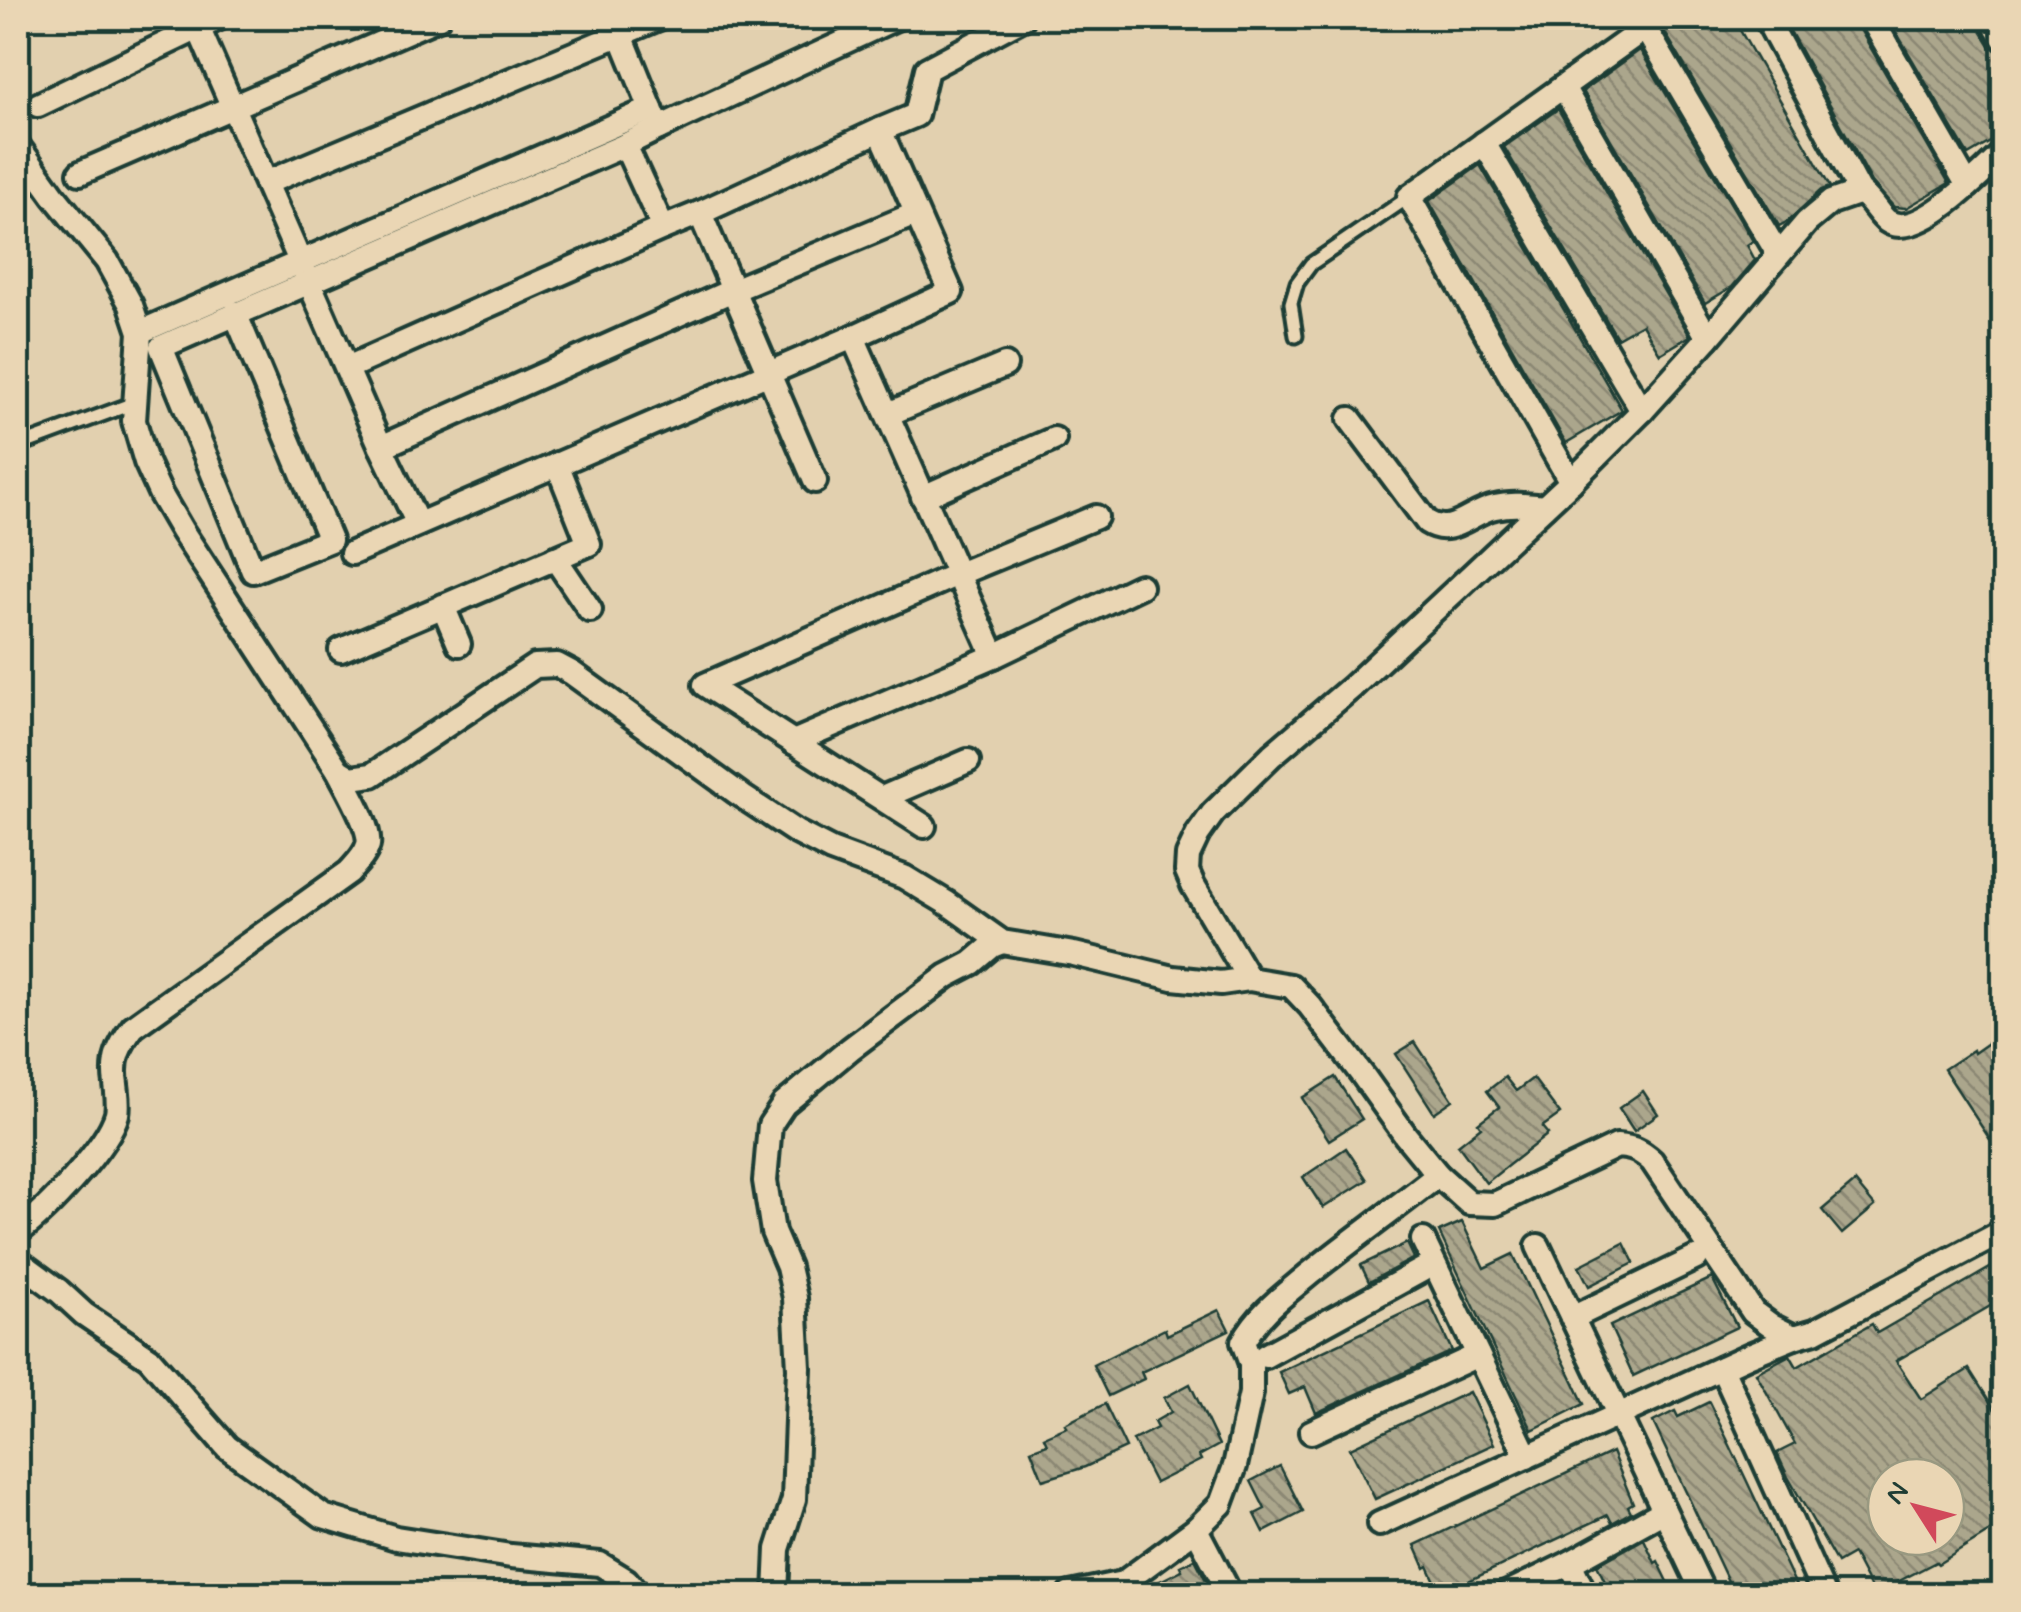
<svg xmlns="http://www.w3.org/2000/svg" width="2021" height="1612" font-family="Mynerve,sans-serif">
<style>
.building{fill:url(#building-back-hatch);stroke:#1f3d34;stroke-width:2.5;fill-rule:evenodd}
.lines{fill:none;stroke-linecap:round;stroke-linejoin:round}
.lane-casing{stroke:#1f3d34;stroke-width:19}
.street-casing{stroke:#1f3d34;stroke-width:30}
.lane{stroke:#ead6b4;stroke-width:11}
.street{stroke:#ead6b4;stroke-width:22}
</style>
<defs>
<pattern id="building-back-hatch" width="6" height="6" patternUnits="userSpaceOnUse" patternTransform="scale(2.5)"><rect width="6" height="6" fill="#aba68c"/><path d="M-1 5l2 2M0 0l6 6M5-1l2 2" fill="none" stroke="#8b8873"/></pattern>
</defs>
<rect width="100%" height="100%" fill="#e2d0af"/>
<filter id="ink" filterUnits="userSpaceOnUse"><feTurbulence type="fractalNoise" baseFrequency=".01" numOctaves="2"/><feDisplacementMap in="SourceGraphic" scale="20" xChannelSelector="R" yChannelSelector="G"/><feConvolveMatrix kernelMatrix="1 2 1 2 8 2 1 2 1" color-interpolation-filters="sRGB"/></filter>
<g filter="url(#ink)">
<g class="building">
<path d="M1674,18H1733L1830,187L1821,190L1788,221L1779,226L1663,29L1668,21Z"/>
<path d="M1783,18H1856L1858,26L1949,183L1906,208L1894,207L1872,182Z"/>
<path d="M1888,18H1976L1978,26L1991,47L2004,54V134L1968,155Z"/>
<path d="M1640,50L1753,241L1747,245L1755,260L1732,287L1705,303L1583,91Z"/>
<path d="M1558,109L1690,336L1660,354L1642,324L1617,338L1504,147Z"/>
<path d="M1480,165L1622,410L1566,443L1429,201Z"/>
<path d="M2004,1032V1161L1944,1069L1973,1050L1974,1053Z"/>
<path d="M1415,1042L1453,1100L1434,1113L1396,1054Z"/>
<path d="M1335,1077L1362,1119L1329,1140L1302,1098Z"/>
<path d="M1505,1077L1516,1091L1533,1078L1560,1114L1542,1127L1548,1134L1486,1183L1458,1145L1481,1127L1478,1123L1499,1107L1487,1091Z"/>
<path d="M1643,1091L1658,1114L1634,1131L1619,1108Z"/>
<path d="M1346,1148L1367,1180L1323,1208L1303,1177Z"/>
<path d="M1855,1182L1875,1206L1842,1234L1822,1210Z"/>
<path d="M1462,1222L1484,1268L1513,1254L1584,1404L1532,1430L1439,1232Z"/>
<path d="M1407,1243L1414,1258L1369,1282L1361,1265Z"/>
<path d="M1624,1243L1634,1263L1589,1286L1579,1266Z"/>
<path d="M2004,1260V1298L1896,1361L1921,1399L1969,1369L2004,1424V1523L1938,1564L1936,1562L1874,1594L1853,1554L1837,1563L1788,1477L1777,1453L1795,1444L1756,1373L1790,1355L1797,1367L1872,1324L1877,1333ZM1886,1477H1946V1537H1886Z"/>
<path d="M1712,1278L1737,1327L1633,1376L1610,1326Z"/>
<path d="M1429,1301L1452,1351L1316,1413L1305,1387L1289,1394L1279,1372Z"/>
<path d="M1219,1310L1229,1330L1141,1372L1144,1379L1108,1396L1093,1365L1165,1329L1167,1335Z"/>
<path d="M1190,1384L1219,1445L1199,1456L1201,1460L1155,1483L1133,1440L1157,1428L1154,1422L1171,1412L1164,1398Z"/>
<path d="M1469,1392L1494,1444L1375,1499L1350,1448Z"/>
<path d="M1709,1402L1727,1439L1800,1594H1734L1653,1422L1675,1411L1678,1417Z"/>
<path d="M1105,1404L1126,1448L1085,1467L1043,1480L1031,1450L1047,1444L1044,1437L1067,1427L1065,1424Z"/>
<path d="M1612,1452L1633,1503L1628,1506L1631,1512L1612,1523L1608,1515L1441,1594L1428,1566L1425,1568L1415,1545Z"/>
<path d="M1280,1466L1303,1512L1264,1532L1255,1514L1265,1509L1251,1481Z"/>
<path d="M1644,1539L1655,1563L1658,1561L1674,1594H1611L1597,1565Z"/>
<path d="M1195,1559L1213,1594H1134L1182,1570L1180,1566Z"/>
</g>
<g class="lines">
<g class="lane-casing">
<g id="lane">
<path d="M1296,336L1291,303L1297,283L1311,264L1409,197"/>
<path d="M18,446L134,403"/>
</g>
</g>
<g class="street-casing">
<g id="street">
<path d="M194,18L381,447L418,524"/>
<path d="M1766,18L1860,192"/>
<path d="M1871,18L1968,186"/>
<path d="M1991,18L2004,39"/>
<path d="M1645,28L1778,254"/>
<path d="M1563,87L1708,338"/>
<path d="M38,105L219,18"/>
<path d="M651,109L659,128L625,145L663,228L700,213L815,481"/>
<path d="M659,128L896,18"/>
<path d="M880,130L916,115L927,69L1023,18"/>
<path d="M1484,143L1642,411"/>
<path d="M18,146L54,196L107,261L131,305L140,332L134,421L146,462L161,495L182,531L338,770L351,778L372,775L535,666L557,665L572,673L743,797L796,832L831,850L904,877L947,903L1002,942L1074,954L1173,978L1221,983L1249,979L1291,986L1310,1006L1364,1077L1406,1136L1438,1175L1469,1203L1495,1204L1617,1146C1633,1147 1641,1151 1652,1161L1753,1312L1772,1326L1794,1337L1815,1331L2004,1231"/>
<path d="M80,173L438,18"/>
<path d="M268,182L659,18"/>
<path d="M235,313L330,540L253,571L161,347L625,145"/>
<path d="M140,332L651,109L614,18"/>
<path d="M853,337L994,656"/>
<path d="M347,368L663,228"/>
<path d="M888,414L1005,365"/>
<path d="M1350,419L1427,522C1452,538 1470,512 1495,507C1511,503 1527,505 1544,507"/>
<path d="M381,447L733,290L915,214"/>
<path d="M1571,482L1409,197L1645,28L1653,18"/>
<path d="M923,497L1054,439"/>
<path d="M352,553L853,337L951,292L880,130L700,213"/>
<path d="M555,558L590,610"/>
<path d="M443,606L459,644"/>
<path d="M341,650L589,544L557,464"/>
<path d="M793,742L994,656L1140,586"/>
<path d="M882,798L968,761"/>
<path d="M924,826L705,685L958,574L1096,517"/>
<path d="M1249,979L1193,885L1187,871L1188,855L1198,834L1213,813L1272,755L1352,687L1571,482L1642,411L1708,338L1807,222L1831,202L1860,192C1872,200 1877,213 1887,221C1917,242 1983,172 2004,152"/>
<path d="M18,1232C45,1212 108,1147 117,1114C119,1104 117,1094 116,1084C112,1059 119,1046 133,1027L349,872C356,864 365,856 368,845C372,829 346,786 338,770"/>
<path d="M1423,1240L1527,1457"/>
<path d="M1538,1246L1704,1594"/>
<path d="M18,1261L59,1291L84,1314L149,1358L227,1447L323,1516L396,1538L511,1556L600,1564L626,1580L638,1594"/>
<path d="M1572,1318L1696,1258"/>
<path d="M1265,1356L1433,1264"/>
<path d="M1722,1368L1824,1594"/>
<path d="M1311,1432L1478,1355"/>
<path d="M1379,1524L1750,1355L1794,1337"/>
<path d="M1570,1563L1585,1594"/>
<path d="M776,1594L778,1549L794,1499L799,1368L795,1298L788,1267L773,1232L765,1181L770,1125L784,1104L850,1049L947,976L972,963L992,946L1002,942"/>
<path d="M1070,1594L1123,1583L1196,1529"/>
<path d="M1230,1594L1196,1529L1221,1504L1235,1466L1251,1393V1364L1243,1342C1259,1313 1283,1296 1308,1275C1350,1241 1395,1209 1438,1175"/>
<path d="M1506,1594L1570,1563L1664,1511"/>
</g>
</g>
<use href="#lane" class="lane"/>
<use href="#street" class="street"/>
</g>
</g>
<rect width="2021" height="1612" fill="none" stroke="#ead6b4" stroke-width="60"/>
<rect x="30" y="30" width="1961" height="1552" fill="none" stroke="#1f3d34" stroke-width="4" filter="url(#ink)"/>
<g transform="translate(1916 1507) rotate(306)"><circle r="48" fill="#ead6b4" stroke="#999981" stroke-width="2.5"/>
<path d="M0-8L18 38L0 25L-18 38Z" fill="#d1495b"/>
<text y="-15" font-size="28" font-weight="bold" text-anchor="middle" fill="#1f3d34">N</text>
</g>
</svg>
